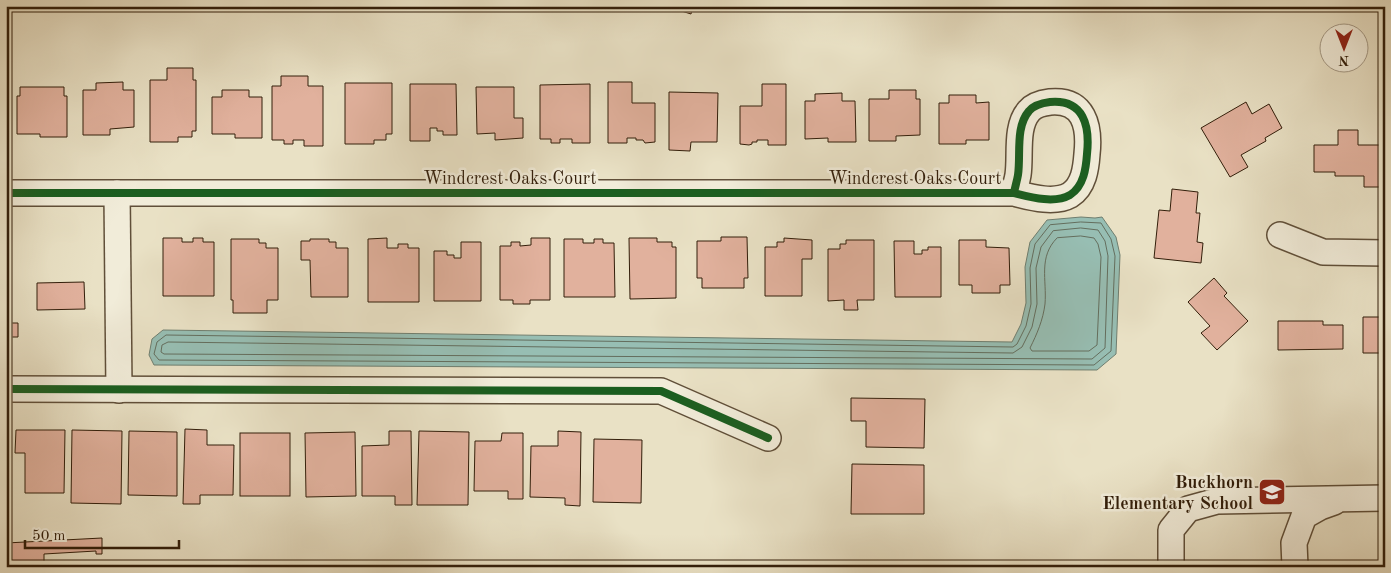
<svg xmlns="http://www.w3.org/2000/svg" width="1391" height="573" font-family="'Old Standard TT',serif">
<style>
.water{fill:#97beb3;stroke:#6f7e6f}
.lines{fill:none;stroke-linecap:round;stroke-linejoin:round}
.shore{stroke:#646e5e;stroke-width:1}
.building{fill:#e1b19d;stroke:#321e0a}
.minor-casing{stroke:#604f39;stroke-width:28}
.minor{stroke:#f1ecd9;stroke-width:25}
.cycleway-casing{stroke:#f1ecd9;stroke-width:11}
.cycleway{stroke:#1b5e20;stroke-width:8}
.labels{text-anchor:middle;stroke-width:5;stroke-linejoin:round;paint-order:stroke}
.street-label{font-size:18px;fill:#321e0a;stroke:#f1ecd9}
.poi-label{font-size:18px;font-weight:bold;fill:#321e0a;stroke:#f1ecd9;text-anchor:end}
</style>
<rect width="100%" height="100%" fill="#e9e1c5"/>
<filter id="stains"><feTurbulence type="fractalNoise" baseFrequency=".004" numOctaves="4"/><feColorMatrix values="0 0 0 0 .2 0 0 0 0 .09 0 0 0 0 .02 0 0 0 .5 -.17"/></filter>
<radialGradient id="worn" r=".72"><stop offset=".6" stop-color="#630" stop-opacity="0"/><stop offset="1" stop-color="#630" stop-opacity=".3"/></radialGradient>
<path class="water" d="M1081,217L1095,218L1102,217L1116,237L1120,255L1116,354L1097,370L154,365L149,355L152,339L163,330L1012,342L1021,324L1026,303L1025,267L1030,242L1047,220Z"/>
<g class="lines">
<g class="shore">
<path d="M1081,222L1101,223L1111,239L1115,256L1111,351L1094,365L159,360L154,354L157,342L166,335L1013,347L1017,344L1026,326L1031,304L1030,268L1035,244L1050,225Z"/>
<path d="M1081,228L1098,230L1105,241L1108,256L1105,348L1092,359L164,354L161,352L162,345L168,342L1013,353L1022,347L1032,327L1037,304L1036,268L1041,247L1053,231Z"/>
<path d="M1081,236L1094,238L1098,244L1101,257L1097,345L1089,351H1032L1030,348C1037,334 1043,320 1045,304C1047,280 1038,257 1057,238Z"/>
</g>
</g>
<g class="building">
<path d="M676,6H693L691,14L675,9Z"/>
<path d="M167,68H193V80H196V131H192V137H178V142H150V80H167Z"/>
<path d="M281,76H308V86H323V146H304V140H293V144H284V140H272V86H281Z"/>
<path d="M123,82V90H134V127L110,129V135H83V90H96V83Z"/>
<path d="M608,82H632V103H655V142L645,143L643,140H636V138H627V143H608Z"/>
<path d="M345,83H392V134H386V140H374V144H345Z"/>
<path d="M410,84H456L457,135H443V131H437V128H430V141H410Z"/>
<path d="M590,84V143H572V139H560V143H551V139H540V85Z"/>
<path d="M762,84H786V145H768V140H757V142H752V144L749,145L740,144V106H762Z"/>
<path d="M20,87H64V96H67V137H40V134H17V96H20Z"/>
<path d="M476,87H514V118H523V138L495,140V133L477,134Z"/>
<path d="M222,90H249V97H262V138H235V134H212V97H222Z"/>
<path d="M889,90H916V99H920V135L896,136V141H869V99H889Z"/>
<path d="M669,92L718,93L717,142H691L690,151L669,150Z"/>
<path d="M842,93V101H855L856,142H828V138L805,139V101H815V94Z"/>
<path d="M949,95H976V103L989,102V140H966V144H939V103H949Z"/>
<path d="M1246,102L1252,114L1269,104L1282,128L1265,138L1266,141L1241,155L1248,167L1230,177L1201,128Z"/>
<path d="M1338,130H1358V145H1385V187H1364V176H1335V172H1314V145H1338Z"/>
<path d="M1172,189L1198,192L1196,213H1200L1197,242L1203,243L1201,263L1154,258L1159,210L1170,211Z"/>
<path d="M721,237H747L748,278H744V288H702V278H697V241H721Z"/>
<path d="M163,238H182V242H193V238H203V242H214V296H163Z"/>
<path d="M387,238V248H398V244H408V248H419V302H368V239Z"/>
<path d="M531,238H550V300H530V304H513V300H500V246H511V242H520V246L531,245Z"/>
<path d="M629,238H657V242H672V247H676V298L630,299Z"/>
<path d="M784,238L812,240V259H802V296H765V247H777V242H784Z"/>
<path d="M231,239H259V243H266V248H278V300H267V313H233V300H231Z"/>
<path d="M310,239H329V242H336V248H348V297H311L310,260H301V241H310Z"/>
<path d="M564,239H583V243H594V239H603V243H614L615,297H564Z"/>
<path d="M846,240H874V300H857L858,310H844V300L828,301V249H840V244H846Z"/>
<path d="M959,240H986V247L1009,248L1010,285H1000V293H972V285H959Z"/>
<path d="M894,241H914V254H922V250H928V247H941V297H895Z"/>
<path d="M461,242H481V301H434V251H447V255H454V258H461Z"/>
<path d="M1214,278L1227,293L1224,296L1248,321L1217,350L1201,333L1210,326L1188,302Z"/>
<path d="M84,282L85,309L37,310V283Z"/>
<path d="M6,313V323H18V337H6V351Z"/>
<path d="M1363,317H1384L1385,353H1363Z"/>
<path d="M1278,321H1323V325H1343V349L1278,350Z"/>
<path d="M851,398L925,399L924,448L866,447V421H851Z"/>
<path d="M6,429H9L8,504H6Z"/>
<path d="M185,429L207,430V445H234L233,495H200V504H183Z"/>
<path d="M16,430H65L64,493H25V453H15Z"/>
<path d="M72,430L122,431L121,504L71,503Z"/>
<path d="M129,431L177,432V496L128,495Z"/>
<path d="M389,431H411L412,505H395V496H362V446L389,445Z"/>
<path d="M419,431L469,432L468,505H417Z"/>
<path d="M558,431L581,432L580,506L565,505V498L530,497L531,446H558Z"/>
<path d="M355,432L356,496L306,497L305,433Z"/>
<rect x="240" y="433" width="50" height="63"/>
<path d="M502,433H523V499H508V491H474L475,441H501Z"/>
<path d="M594,439L642,440L641,503L593,502Z"/>
<path d="M852,464L924,465V514H851Z"/>
<path d="M102,538V554H96V551L44,554V567H6V543Z"/>
</g>
<g class="lines">
<g class="minor-casing">
<g id="minor">
<path d="M6,193H1014C1030,197 1054,204 1070,195C1084,186 1086,168 1087,154C1090,126 1084,99 1050,102C1042,103 1034,105 1029,111C1015,127 1021,155 1018,175C1017,181 1015,187 1014,193"/>
<path d="M117,193L119,390"/>
<path d="M1280,235L1323,252L1385,253"/>
<path d="M6,389L661,391L768,438"/>
<path d="M1171,567V530L1188,509L1217,501L1385,498"/>
<path d="M1295,567L1294,543L1304,516L1320,507L1334,502"/>
</g>
</g>
<use href="#minor" class="minor"/>
<g class="cycleway-casing">
<g id="cycleway">
<path d="M6,193H1014C1030,197 1054,204 1070,195C1084,186 1086,168 1087,154C1090,126 1084,99 1050,102C1042,103 1034,105 1029,111C1015,127 1021,155 1018,175C1017,181 1015,187 1014,193"/>
<path d="M6,389L661,391L768,438"/>
</g>
</g>
<use href="#cycleway" class="cycleway"/>
</g>
<defs>
<g id="school-square" transform="scale(1.4375)"><rect x="-9" y="-9" width="18" height="18" rx="4" fill="#8f2418" stroke="#f1ecd9"/><path d="M0-5L7-2L0 1L-7-2ZM-4 1L0 2.5L4 1V4Q0 6-4 4Z" fill="#fff"/></g>
</defs>
<g fill-rule="evenodd">
<use href="#school-square" x="1272" y="492"/>
</g>
<g class="labels">
<g class="street-label">
<text x="510" y="184">Windcrest Oaks Court</text>
<text x="915" y="184">Windcrest Oaks Court</text>
</g>
<g class="poi-label">
<text x="1253" y="488">Buckhorn<tspan x="1253" dy="21">Elementary School</tspan></text>
</g>
</g>
<rect width="1391" height="573" fill="none" stroke="#e9e1c5" stroke-width="25"/>
<rect x="8" y="8" width="1376" height="558" fill="none" stroke="#321e0a" stroke-width="2.5"/>
<rect x="12" y="12" width="1366" height="548" fill="none" stroke="#321e0a"/>
<g transform="translate(1344 48) rotate(180)"><circle r="24" fill="#f1ecd9" stroke="#a59a86"/>
<path d="M0-4L9 19L0 12L-9 19Z" fill="#8f2418"/>
<text y="-8" font-size="14" font-weight="bold" text-anchor="middle" fill="#321e0a">N</text>
</g>
<path d="M25 540v8h154v-8" fill="none" stroke="#321e0a" stroke-width="2.5"/>
<text x="32" y="540" font-size="15" fill="#321e0a" stroke="#f1ecd9" stroke-width="4" paint-order="stroke">50 m</text>
<rect width="100%" height="100%" filter="url(#stains)"/>
<rect width="100%" height="100%" fill="url(#worn)"/>
</svg>
